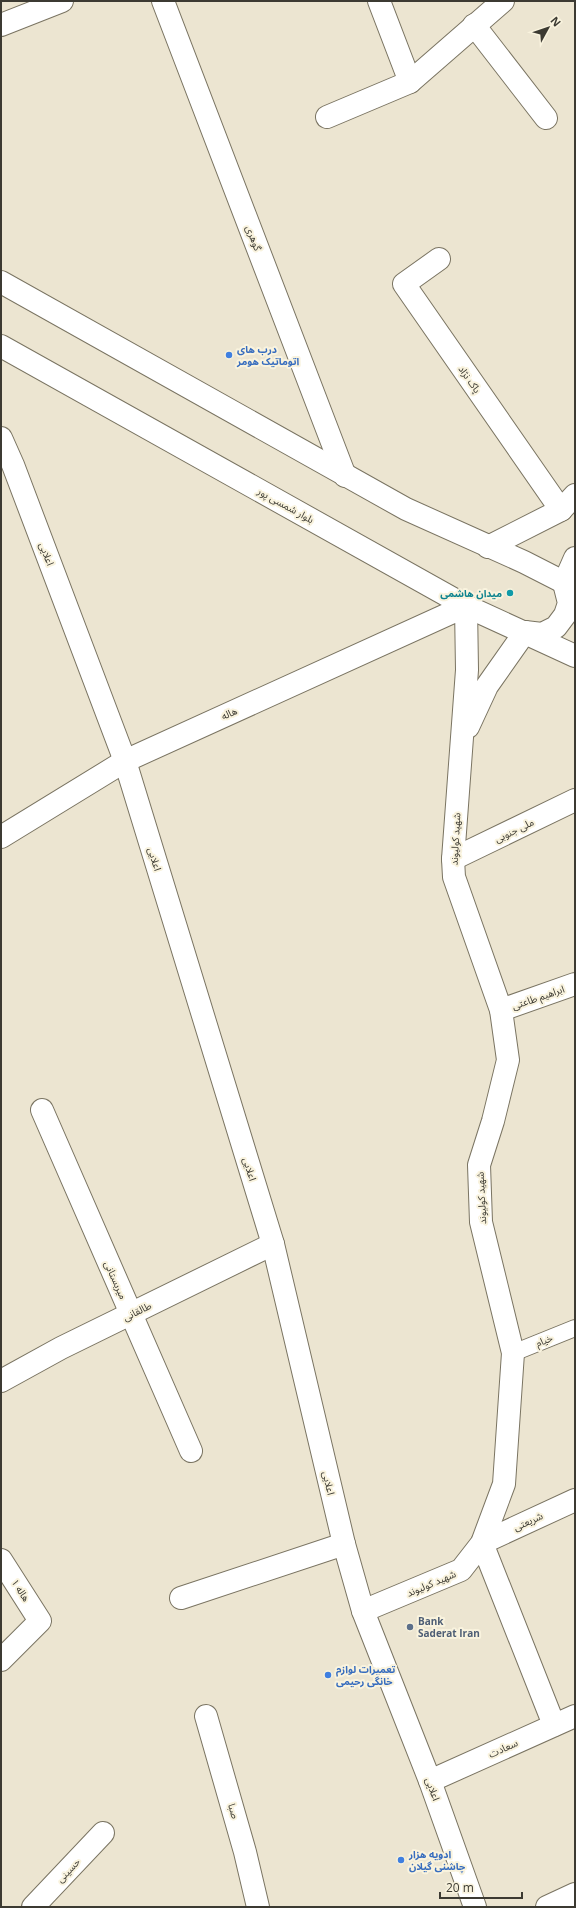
<svg xmlns="http://www.w3.org/2000/svg" width="576" height="1908" font-family="'Open Sans','Noto Sans Arabic',sans-serif">
<style>
.lines{fill:none;stroke-linecap:round;stroke-linejoin:round}
.service-casing{stroke:#7a7462;stroke-width:18}
.minor-casing{stroke:#7a7462;stroke-width:24}
.tertiary-casing{stroke:#7a7462;stroke-width:24}
.primary-casing{stroke:#7a7462;stroke-width:24}
.service{stroke:#fff;stroke-width:16}
.minor{stroke:#fff;stroke-width:22}
.tertiary{stroke:#fff;stroke-width:22}
.primary{stroke:#fff;stroke-width:22}
.shop-dot{fill:#3f7fe0;stroke:#f9f3de;stroke-width:1.5}
.culture-dot{fill:#0f9aa8;stroke:#f9f3de;stroke-width:1.5}
.service-dot{fill:#5c6f8a;stroke:#f9f3de;stroke-width:1.5}
.labels{text-anchor:middle;stroke-width:4;stroke-linejoin:round;paint-order:stroke}
.street-label{font-size:10px;fill:#3c3a32;stroke:#f9f3de}
.shop-label{font-size:10px;font-weight:bold;fill:#366cbe;stroke:#f9f3de;text-anchor:start}
.culture-label{font-size:10px;font-weight:bold;fill:#0d838f;stroke:#f9f3de;text-anchor:end}
.service-label{font-size:10px;font-weight:bold;fill:#4e5e75;stroke:#f9f3de;text-anchor:start}
</style>
<rect width="100%" height="100%" fill="#ece5d1"/>
<g class="lines">
<g class="service-casing">
<path id="service" d="M513,1353L575,1328"/>
</g>
<g class="minor-casing">
<g id="minor">
<path d="M163,1L345,476"/>
<path d="M379,1L410,82"/>
<path d="M1,25L62,1"/>
<path d="M474,25L546,118"/>
<path d="M327,117L410,82L503,1"/>
<path d="M439,259L404,284L561,510"/>
<path d="M468,727L487,686L525,632"/>
<path d="M1,837L125,761L466,606L467,670L453,859L454,877L501,1010L508,1060L493,1121L479,1165L481,1222L513,1353L504,1484L482,1543L461,1570L363,1611"/>
<path d="M453,859L575,800"/>
<path d="M501,1010L575,984"/>
<path d="M42,1110L191,1451"/>
<path d="M1,1381L61,1348L273,1244"/>
<path d="M1,1560L40,1621L1,1660"/>
<path d="M181,1598L344,1544"/>
<path d="M206,1716L245,1852L258,1907"/>
<path d="M554,1725L482,1543L575,1500"/>
<path d="M430,1781L575,1716"/>
<path d="M33,1907L103,1833"/>
<path d="M547,1907L575,1894"/>
</g>
</g>
<g class="tertiary-casing">
<g id="tertiary">
<path d="M1,438L13,465L125,761L273,1244L344,1544L363,1611L430,1781L475,1907"/>
<path d="M488,547L561,510L575,495"/>
<path d="M564,583L575,558"/>
</g>
</g>
<g class="primary-casing">
<g id="primary">
<path d="M1,282L406,509L524,562L575,588"/>
<path d="M1,346L466,606L575,656"/>
<path d="M525,632L542,634L556,627L565,615L569,603L564,583"/>
</g>
</g>
<use href="#service" class="service"/>
<use href="#minor" class="minor"/>
<use href="#tertiary" class="tertiary"/>
<use href="#primary" class="primary"/>
</g>
<g class="shop-dot">
<circle cx="229" cy="355" r="4"/>
<circle cx="328" cy="1675" r="4"/>
<circle cx="401" cy="1860" r="4"/>
</g>
<circle class="culture-dot" cx="510" cy="593" r="4"/>
<circle class="service-dot" cx="410" cy="1627" r="4"/>
<g class="labels">
<g class="street-label">
<text transform="translate(254 238) rotate(69)" y="4">گوهری</text>
<text transform="translate(470 379) rotate(55)" y="4">پاک نژاد</text>
<text transform="translate(286 505) rotate(29)" y="4">بلوار شمسی پور</text>
<text transform="translate(47 554) rotate(69)" y="4">اعلایی</text>
<text transform="translate(229 713) rotate(-24)" y="4">هاله</text>
<text transform="translate(514 830) rotate(-26)" y="4">ملی جنوبی</text>
<text transform="translate(455 839) rotate(-87)" y="4">شهید کولیوند</text>
<text transform="translate(155 859) rotate(73)" y="4">اعلایی</text>
<text transform="translate(538 997) rotate(-19)" y="4">ابراهیم طاعتی</text>
<text transform="translate(250 1169) rotate(73)" y="4">اعلایی</text>
<text transform="translate(481 1198) rotate(-93)" y="4">شهید کولیوند</text>
<text transform="translate(116 1280) rotate(66)" y="4">میربستانی</text>
<text transform="translate(137 1311) rotate(-26)" y="4">طالقانی</text>
<text transform="translate(544 1340) rotate(-22)" y="4">خیام</text>
<text transform="translate(329 1483) rotate(77)" y="4">اعلایی</text>
<text transform="translate(528 1521) rotate(-24)" y="4">شریعتی</text>
<text transform="translate(431 1583) rotate(-23)" y="4">شهید کولیوند</text>
<text transform="translate(21 1590) rotate(57)" y="4">هاله ۱</text>
<text transform="translate(503 1748) rotate(-24)" y="4">سعادت</text>
<text transform="translate(433 1789) rotate(70)" y="4">اعلایی</text>
<text transform="translate(234 1811) rotate(74)" y="4">صبا</text>
<text transform="translate(68 1870) rotate(-47)" y="4">حسینی</text>
</g>
<g class="shop-label">
<text x="237" y="353">درب های<tspan x="237" dy="12">اتوماتیک هومر</tspan></text>
<text x="336" y="1673">تعمیرات لوازم<tspan x="336" dy="12">خانگی رحیمی</tspan></text>
<text x="409" y="1858">ادویه هزار<tspan x="409" dy="12">چاشنی گیلان</tspan></text>
</g>
<g class="culture-label">
<text x="502" y="597">میدان هاشمی</text>
</g>
<g class="service-label">
<text x="418" y="1625">Bank<tspan x="418" dy="12">Saderat Iran</tspan></text>
</g>
</g>
<rect width="576" height="1908" fill="none" stroke="#3c3a32" stroke-width="4"/>
<g transform="translate(548 28) rotate(50)" stroke="#f9f3de" stroke-width="3" paint-order="stroke">
<path d="M0-3L7 15L0 10L-7 15Z" fill="#3c3a32"/>
<text y="-6" font-size="11" font-weight="bold" text-anchor="middle" fill="#3c3a32">N</text>
</g>
<path d="M440 1892v6h82v-6" fill="none" stroke="#3c3a32" stroke-width="2"/>
<text x="446" y="1892" font-size="12" fill="#3c3a32" stroke="#f9f3de" stroke-width="3" paint-order="stroke">20 m</text>
</svg>
